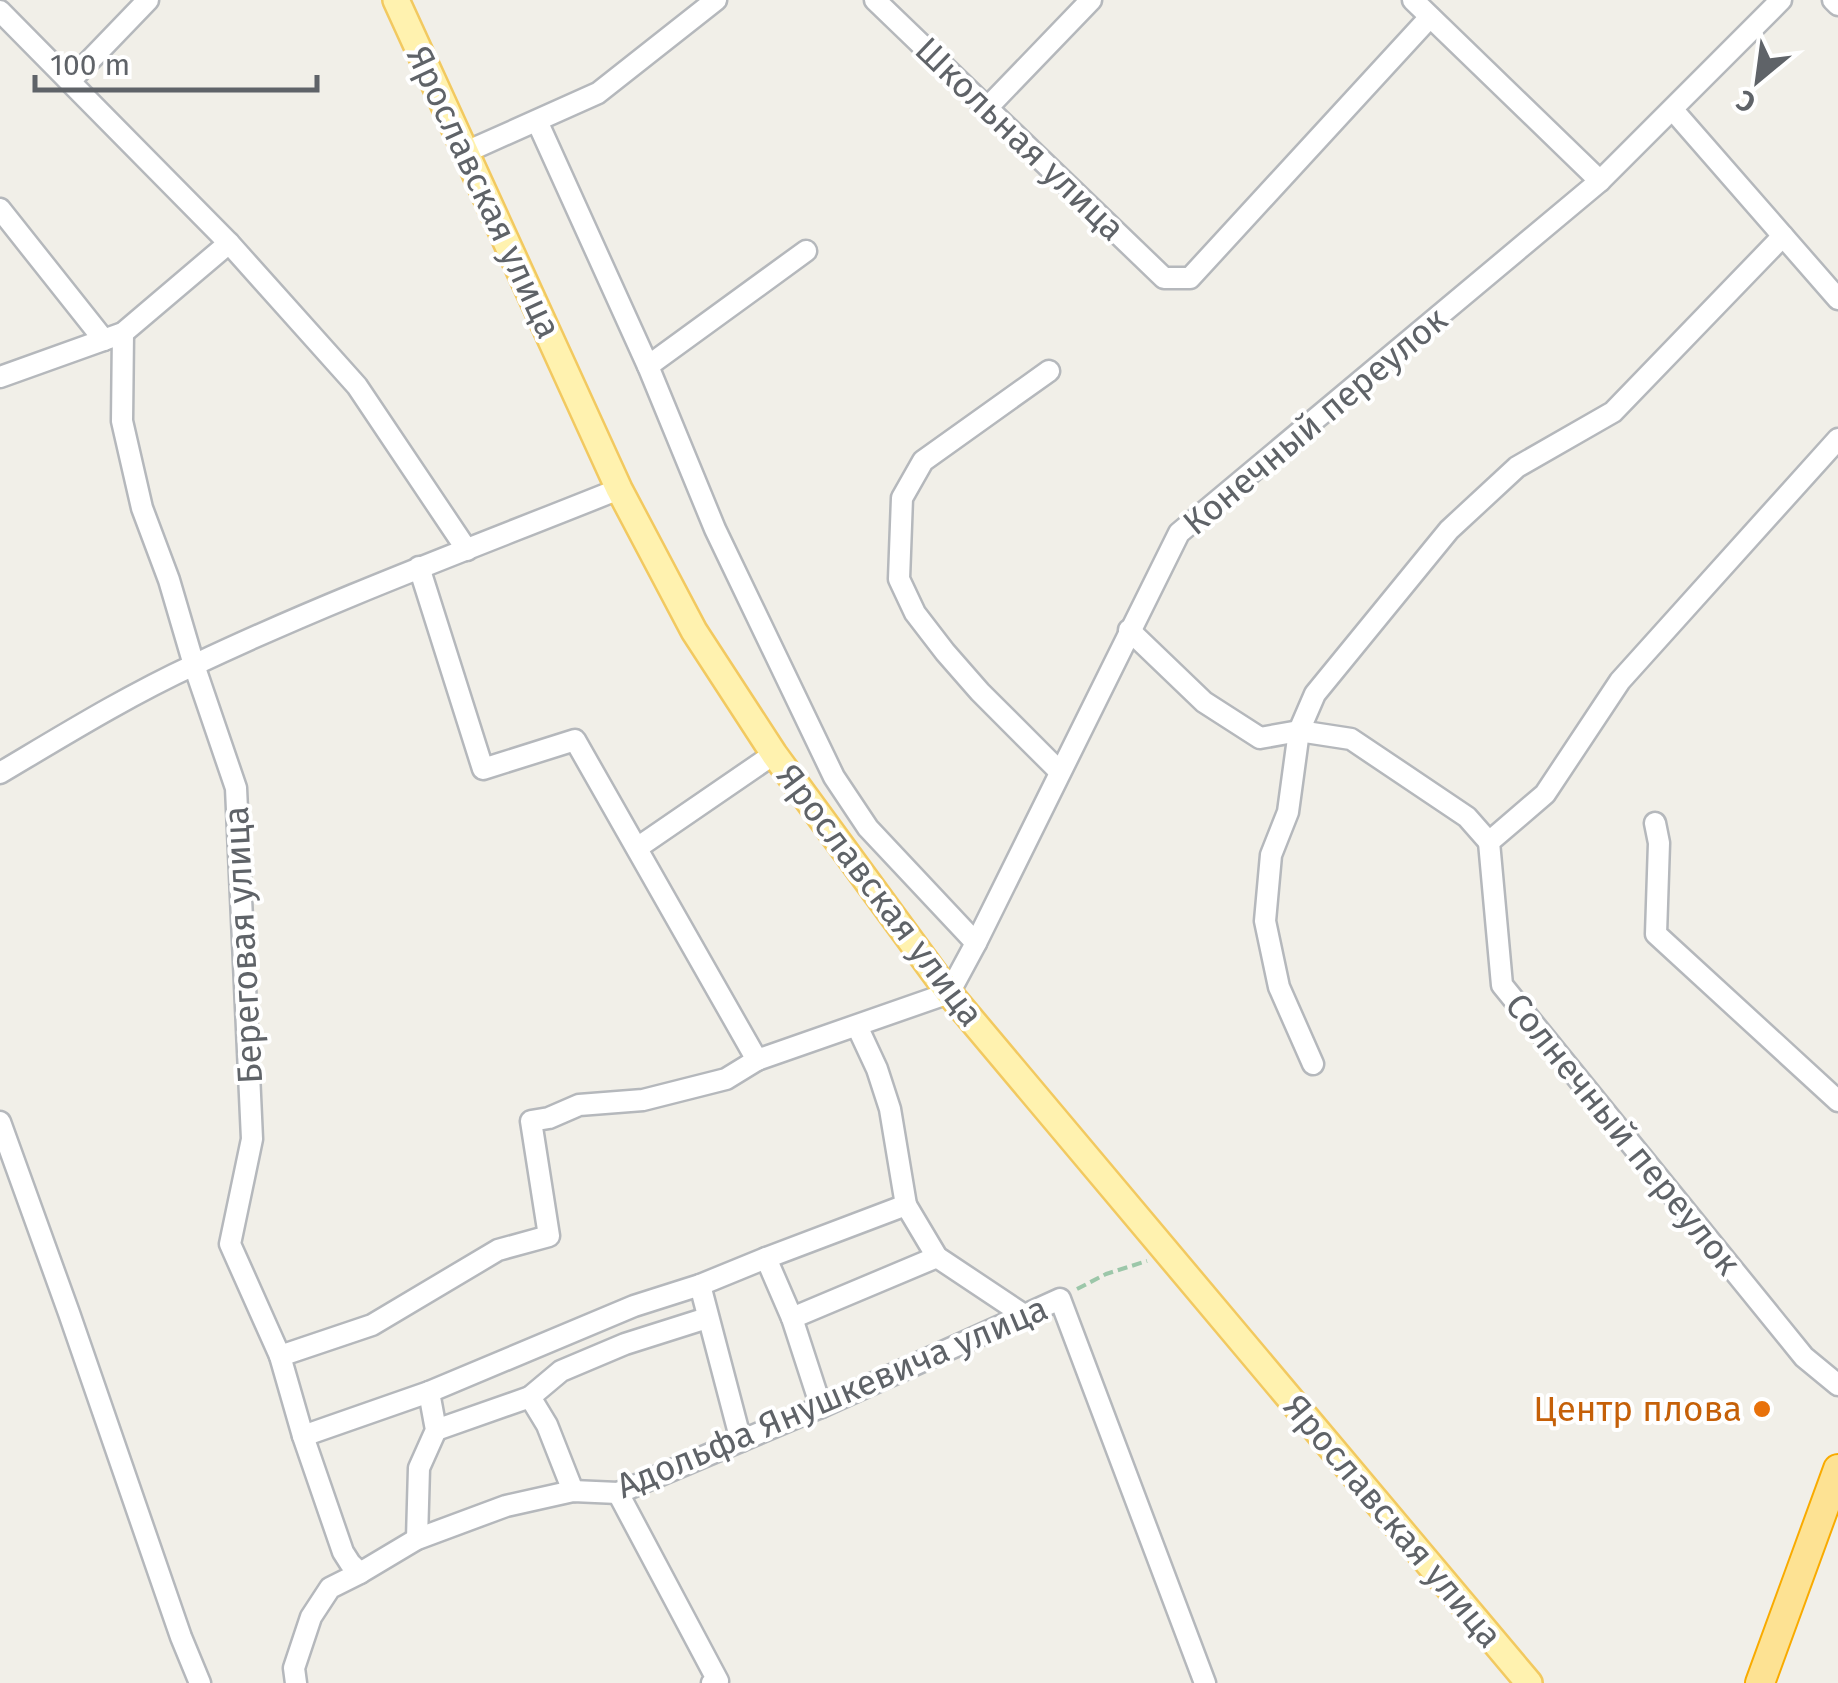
<svg xmlns="http://www.w3.org/2000/svg" width="1838" height="1683" font-family="'Fira Sans',sans-serif">
<style>
.lines{fill:none;stroke-linecap:round;stroke-linejoin:round}
.minor-casing{stroke:#b5b8bc;stroke-width:25}
.major-casing{stroke:#f2c960;stroke-width:30}
.highway-casing{stroke:#f9ab00;stroke-width:32}
.path{stroke:#9cc7a9;stroke-width:4;stroke-dasharray:10 5;stroke-linecap:butt}
.minor{stroke:#fff;stroke-width:20}
.major{stroke:#fff2af;stroke-width:25}
.highway{stroke:#fde293;stroke-width:28}
.food-dot{fill:#e8710a;stroke:#fff;stroke-width:4}
.labels{text-anchor:middle;stroke-width:8;stroke-linejoin:round;paint-order:stroke}
.street-label{font-size:35px;fill:#5f6368;stroke:#fff}
.food-label{font-size:35px;fill:#c56008;stroke:#fff;text-anchor:end}
</style>
<rect width="100%" height="100%" fill="#f1efe8"/>
<g class="lines">
<g class="minor-casing">
<g id="minor">
<path d="M875,0L1164,278H1190L1430,17"/>
<path d="M1413,0L1600,181"/>
<path d="M1833,0L1838,5"/>
<path d="M0,11L229,243L357,386L467,550"/>
<path d="M71,80L148,0"/>
<path d="M988,107L1091,0"/>
<path d="M1673,110L1838,299"/>
<path d="M537,121L648,366L715,529L834,777L868,828L976,943"/>
<path d="M466,152L598,93L716,0"/>
<path d="M0,209L104,340"/>
<path d="M123,333L122,421L142,508L169,580L194,665L236,788L252,1139L230,1244L280,1356L303,1436L343,1552L350,1563L360,1573L417,1539L506,1506L573,1491L618,1493L821,1407L1060,1299L1205,1683"/>
<path d="M648,366L806,251"/>
<path d="M1049,371L923,461L902,498L899,579L915,613L945,652L980,692L1060,772"/>
<path d="M0,377L123,333L229,243"/>
<path d="M1838,439L1620,681L1545,794L1489,842L1502,985L1804,1357L1838,1385"/>
<path d="M419,567L483,769L575,740L757,1060L949,993L976,943L1179,533L1600,181L1781,0"/>
<path d="M1129,630L1204,702L1260,738L1299,731L1351,739L1467,817L1489,842"/>
<path d="M0,773C64,735 127,696 194,665C333,599 477,546 619,489"/>
<path d="M1655,823L1659,843L1656,934L1838,1101"/>
<path d="M637,848L774,754"/>
<path d="M857,1026L877,1069L890,1109L906,1205"/>
<path d="M1313,1064L1279,987L1265,921L1271,855L1288,812L1299,731L1315,694L1449,530L1517,467L1613,412L1783,236"/>
<path d="M0,1122L69,1313L181,1637L200,1683"/>
<path d="M766,1258L906,1205L937,1257L1024,1315"/>
<path d="M700,1285L766,1258L792,1318L821,1407"/>
<path d="M792,1318L937,1257"/>
<path d="M280,1356L372,1325L498,1250L549,1236L531,1121L549,1118L579,1105L643,1100L726,1079L757,1060"/>
<path d="M530,1397L561,1371L625,1344L707,1318"/>
<path d="M436,1430L530,1397L547,1425L573,1491"/>
<path d="M303,1436L429,1392"/>
<path d="M618,1493L718,1681L712,1683"/>
<path d="M417,1539L419,1468L436,1430L429,1392L634,1306L700,1285L741,1441"/>
<path d="M296,1683L294,1668L311,1617L330,1588L360,1573"/>
</g>
</g>
<g class="major-casing">
<path id="major" d="M396,0L619,489L694,631L774,754L949,993L1529,1683"/>
</g>
<g class="highway-casing">
<path id="highway" d="M1760,1683L1838,1469"/>
</g>
<path class="path" d="M1077,1289L1106,1274L1147,1261"/>
<use href="#minor" class="minor"/>
<use href="#major" class="major"/>
<use href="#highway" class="highway"/>
</g>
<circle class="food-dot" cx="1762" cy="1409" r="10"/>
<g class="labels">
<g class="street-label">
<text transform="translate(1020 139) rotate(44)" y="12">Школьная улица</text>
<text transform="translate(484 192) rotate(65)" y="12">Ярославская улица</text>
<text transform="translate(1315 421) rotate(-40)" y="12">Конечный переулок</text>
<text transform="translate(880 895) rotate(53)" y="12">Ярославская улица</text>
<text transform="translate(243 945) rotate(-93)" y="12">Береговая улица</text>
<text transform="translate(1623 1134) rotate(51)" y="12">Солнечный переулок</text>
<text transform="translate(832 1397) rotate(-23)" y="12">Адольфа Янушкевича улица</text>
<text transform="translate(1393 1521) rotate(50)" y="12">Ярославская улица</text>
</g>
<g class="food-label">
<text x="1742" y="1421">Центр плова</text>
</g>
</g>
<g transform="translate(1758 80) rotate(209)" stroke="#ffffff" stroke-width="8" paint-order="stroke">
<path d="M0-8L18 38L0 25L-18 38Z" fill="#5f6368"/>
<text y="-15" font-size="28" font-weight="bold" text-anchor="middle" fill="#5f6368">С</text>
</g>
<path d="M35 75v15h282v-15" fill="none" stroke="#5f6368" stroke-width="5"/>
<text x="50" y="75" font-size="30" fill="#5f6368" stroke="#ffffff" stroke-width="8" paint-order="stroke">100 m</text>
</svg>
